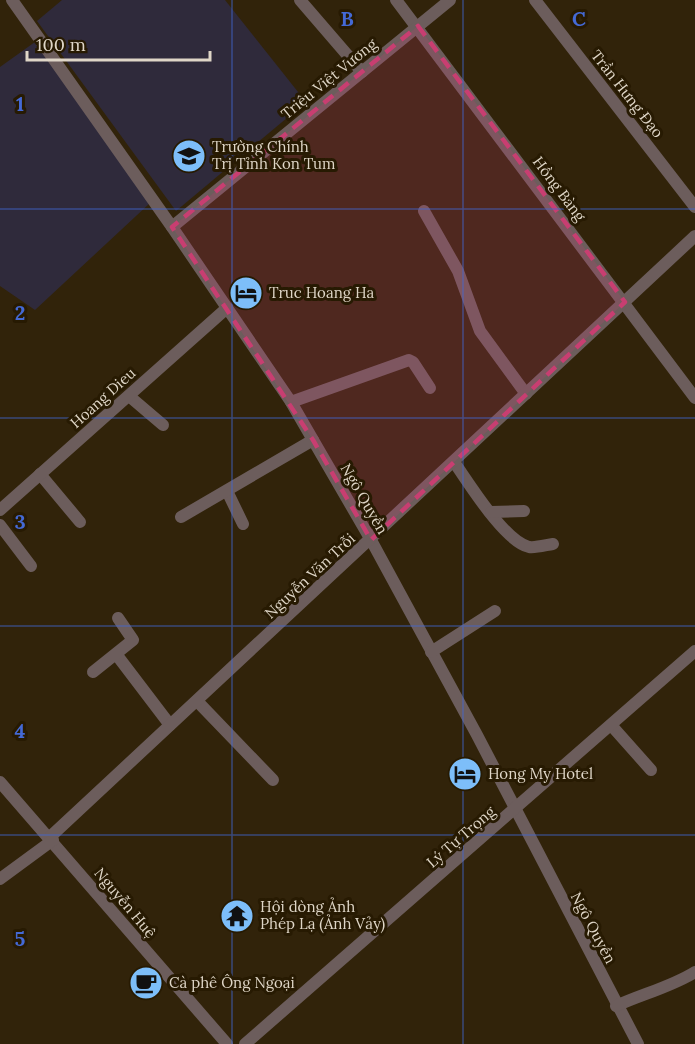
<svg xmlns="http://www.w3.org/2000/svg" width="695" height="1044" font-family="Lora,serif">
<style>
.education{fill:#2f2a3b}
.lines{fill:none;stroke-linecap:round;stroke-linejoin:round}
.minor{stroke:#6c5d5c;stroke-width:12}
.marked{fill:#c83e71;fill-opacity:0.2;stroke:#c83e71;stroke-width:4.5;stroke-dasharray:12 8;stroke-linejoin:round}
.grid{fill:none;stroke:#4469d5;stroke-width:1.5;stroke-opacity:0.55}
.labels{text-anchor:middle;stroke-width:6;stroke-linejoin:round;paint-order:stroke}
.street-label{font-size:15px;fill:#dfd6c7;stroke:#271a02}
.poi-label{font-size:15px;fill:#dfd6c7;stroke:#271a02;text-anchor:start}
.grid-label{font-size:20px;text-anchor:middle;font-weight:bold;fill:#4469d5;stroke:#271a02;stroke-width:6;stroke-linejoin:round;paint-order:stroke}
</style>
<rect width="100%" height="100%" fill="#31230a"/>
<g class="education">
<path d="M62,0H225L306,102L176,211L37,21Z"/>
<path d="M35,42L150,203L35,310L0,286V67Z"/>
</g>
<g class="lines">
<g class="minor">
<path d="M12,0L172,227L291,402L371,540L477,735L638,1044"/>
<path d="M300,0L362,72"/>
<path d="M396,0L695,398"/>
<path d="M535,0L695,207"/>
<path d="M424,211L458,271L480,331L526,394"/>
<path d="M172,227L450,0"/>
<path d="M129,396L163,425"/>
<path d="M291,402L409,360L413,362L430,388"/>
<path d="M454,462C469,483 504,541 529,547C536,548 546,545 553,544"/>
<path d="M40,474L80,522"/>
<path d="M227,491L243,524"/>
<path d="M0,510L227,308"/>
<path d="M491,512L524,511"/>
<path d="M181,517L313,440"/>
<path d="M0,525L31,566"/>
<path d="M431,652L495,611"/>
<path d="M116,654L170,725"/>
<path d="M93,672L133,640L118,618"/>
<path d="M197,701L273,780"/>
<path d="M611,725L651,770"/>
<path d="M0,782L227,1044"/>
<path d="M50,837L695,236"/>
<path d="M0,879L53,840"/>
<path d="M616,1006C642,994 671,987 695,972"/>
<path d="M245,1044L695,651"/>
</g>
</g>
<path class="marked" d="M418,26L625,302L371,540L313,440L172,227Z"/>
<path class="grid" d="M232,0V1044M463,0V1044M0,209H695M0,418H695M0,626H695M0,835H695"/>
<defs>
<g id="school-disc" transform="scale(1.725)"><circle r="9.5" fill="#7dbef9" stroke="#271a02"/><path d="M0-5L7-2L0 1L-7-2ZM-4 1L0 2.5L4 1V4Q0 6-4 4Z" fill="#111"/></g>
<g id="hotel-disc" transform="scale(1.725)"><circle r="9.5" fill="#7dbef9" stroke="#271a02"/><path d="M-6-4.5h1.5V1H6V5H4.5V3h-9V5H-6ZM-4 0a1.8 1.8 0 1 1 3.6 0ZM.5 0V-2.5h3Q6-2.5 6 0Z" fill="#111"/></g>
<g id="temple-disc" transform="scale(1.725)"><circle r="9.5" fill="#7dbef9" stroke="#271a02"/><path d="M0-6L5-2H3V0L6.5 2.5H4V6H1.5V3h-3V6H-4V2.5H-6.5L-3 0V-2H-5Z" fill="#111"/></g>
<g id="cafe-disc" transform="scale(1.725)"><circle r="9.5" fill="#7dbef9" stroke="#271a02"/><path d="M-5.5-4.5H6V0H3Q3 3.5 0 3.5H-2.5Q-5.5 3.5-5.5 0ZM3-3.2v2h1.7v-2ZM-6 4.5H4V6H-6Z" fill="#111"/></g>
</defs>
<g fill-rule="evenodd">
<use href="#school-disc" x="189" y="156"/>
<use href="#hotel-disc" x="246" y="293"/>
<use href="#hotel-disc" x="465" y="774"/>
<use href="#temple-disc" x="237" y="916"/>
<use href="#cafe-disc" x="146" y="983"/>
</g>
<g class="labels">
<g class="street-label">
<text transform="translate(329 79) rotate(-39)" y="5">Triệu Việt Vương</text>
<text transform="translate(627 94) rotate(52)" y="5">Trần Hưng Đạo</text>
<text transform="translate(559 189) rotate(53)" y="5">Hồng Bàng</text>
<text transform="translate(103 398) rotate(-42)" y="5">Hoang Dieu</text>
<text transform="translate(364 499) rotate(60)" y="5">Ngô Quyền</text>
<text transform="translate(310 576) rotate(-43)" y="5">Nguyễn Văn Trỗi</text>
<text transform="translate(461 837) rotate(-41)" y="5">Lý Tự Trọng</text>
<text transform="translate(125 903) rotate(50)" y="5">Nguyễn Huệ</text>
<text transform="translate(593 928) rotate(62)" y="5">Ngô Quyền</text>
</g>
<g class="poi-label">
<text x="212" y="152">Trường Chính<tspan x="212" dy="17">Trị Tỉnh Kon Tum</tspan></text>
<text x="269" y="298">Truc Hoang Ha</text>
<text x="488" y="779">Hong My Hotel</text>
<text x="260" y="912">Hội dòng Ảnh<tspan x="260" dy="17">Phép Lạ (Ảnh Vảy)</tspan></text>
<text x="169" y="988">Cà phê Ông Ngoại</text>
</g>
</g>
<g class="grid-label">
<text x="347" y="26">B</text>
<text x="579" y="26">C</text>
<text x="20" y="111">1</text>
<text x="20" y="320">2</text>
<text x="20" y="529">3</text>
<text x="20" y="738">4</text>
<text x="20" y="946">5</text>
</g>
<path d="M27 51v9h183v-9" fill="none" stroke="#dfd6c7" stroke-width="3"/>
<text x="36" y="51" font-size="18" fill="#dfd6c7" stroke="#271a02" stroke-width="4.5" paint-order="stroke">100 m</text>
</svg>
